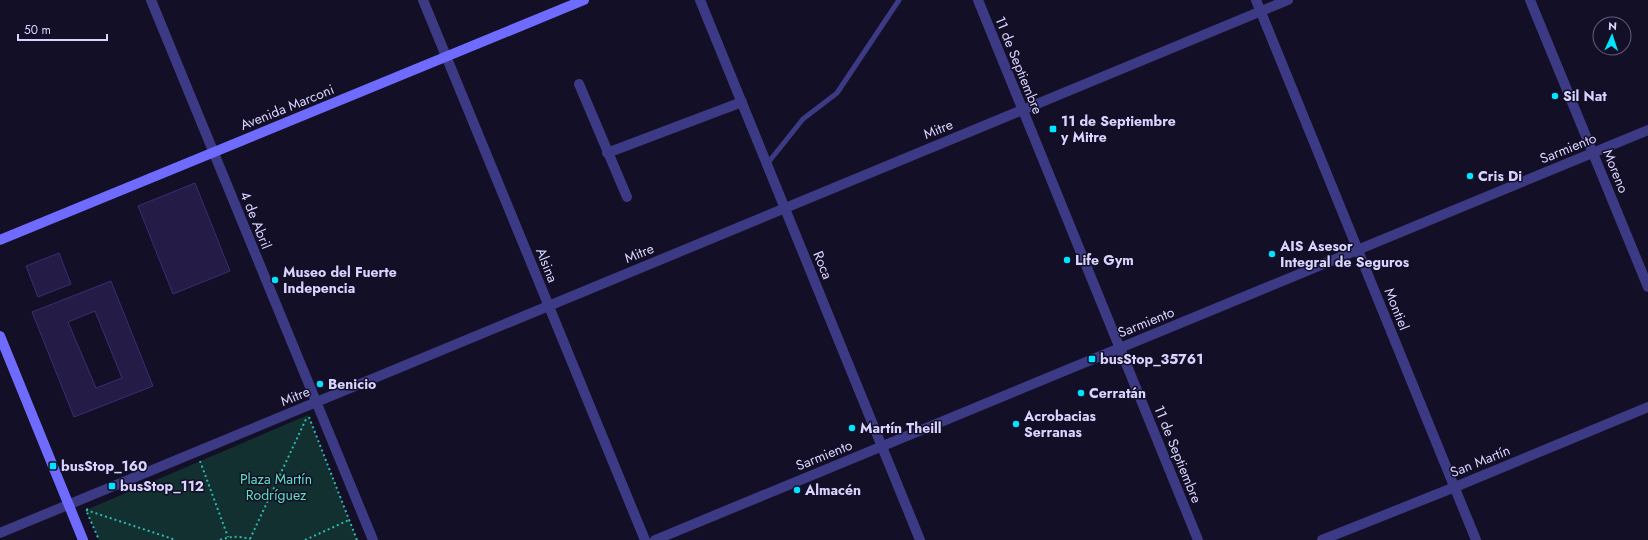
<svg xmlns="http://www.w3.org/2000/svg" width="1648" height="540" font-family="Jost,sans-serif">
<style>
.green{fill:#12302f}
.building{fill:#241b47;stroke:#3b2d73;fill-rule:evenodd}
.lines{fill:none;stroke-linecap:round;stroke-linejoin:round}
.path{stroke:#2fb8b0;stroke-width:2;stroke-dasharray:2 3;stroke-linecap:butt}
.service{stroke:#3d3a85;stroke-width:5}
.minor{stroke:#3d3a85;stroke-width:10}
.secondary{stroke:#6f6bff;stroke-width:10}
.poi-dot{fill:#00e5ff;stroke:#130f26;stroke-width:1.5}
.labels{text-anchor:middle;stroke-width:3;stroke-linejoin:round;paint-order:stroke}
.street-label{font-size:14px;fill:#d9d4ff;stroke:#130f26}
.poi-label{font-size:14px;font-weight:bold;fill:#d9d4ff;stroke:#130f26;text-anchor:start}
.park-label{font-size:14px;fill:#5fe0c0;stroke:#130f26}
</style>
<rect width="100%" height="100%" fill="#130f26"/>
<path class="green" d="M308,415L357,540H99L86,510Z"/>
<g class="building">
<path d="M195,183L230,271L173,294L138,206Z"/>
<path d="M59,253L71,284L38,297L26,266Z"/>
<path d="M111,281L153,386L74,417L32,312ZM95,311L122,378L96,388L68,322Z"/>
</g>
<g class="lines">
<g class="path">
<path d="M309,417L357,540"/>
<path d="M200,461L228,537"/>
<path d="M88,509L86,510L99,540"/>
<path d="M86,510L176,540"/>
<path d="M250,539L307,417"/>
<path d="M220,540C231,536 239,536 250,539"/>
<path d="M305,540L349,520"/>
</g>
<path class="service" d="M767,164L803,119L837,93L899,0"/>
<g class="minor">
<path d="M151,0L373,540"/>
<path d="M423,0L645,540"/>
<path d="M700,0L920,540"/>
<path d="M978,0L1198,540"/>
<path d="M1256,0L1476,540"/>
<path d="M1530,0L1648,287"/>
<path d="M579,84L627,197"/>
<path d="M607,153L742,102"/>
<path d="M0,533L1288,0"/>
<path d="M655,540L1648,130"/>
<path d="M1322,540L1455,487L1648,407"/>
</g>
<g class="secondary">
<path d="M0,240L584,0"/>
<path d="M0,336L83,540"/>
</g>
</g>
<g class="poi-dot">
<circle cx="1555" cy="96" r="4"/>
<rect x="1049" y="125" width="8" height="8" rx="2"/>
<circle cx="1470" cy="176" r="4"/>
<circle cx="1272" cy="254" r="4"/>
<circle cx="1067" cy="260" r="4"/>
<circle cx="275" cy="280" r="4"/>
<rect x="1088" y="355" width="8" height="8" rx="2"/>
<circle cx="320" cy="384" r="4"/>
<circle cx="1081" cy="393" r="4"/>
<circle cx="1016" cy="424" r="4"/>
<circle cx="852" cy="428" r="4"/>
<rect x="49" y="462" width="8" height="8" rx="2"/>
<rect x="108" y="482" width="8" height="8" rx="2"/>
<circle cx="797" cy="490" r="4"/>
</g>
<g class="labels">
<g class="street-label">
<text transform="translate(1019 65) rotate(68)" y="5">11 de Septiembre</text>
<text transform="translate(287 107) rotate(-22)" y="5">Avenida Marconi</text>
<text transform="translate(938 129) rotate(-22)" y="5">Mitre</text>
<text transform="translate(1568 148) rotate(-22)" y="5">Sarmiento</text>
<text transform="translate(1616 171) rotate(68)" y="5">Moreno</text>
<text transform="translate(256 220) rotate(68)" y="5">4 de Abril</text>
<text transform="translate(639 253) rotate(-22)" y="5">Mitre</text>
<text transform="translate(547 265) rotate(68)" y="5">Alsina</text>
<text transform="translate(823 265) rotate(68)" y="5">Roca</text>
<text transform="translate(1397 309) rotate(68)" y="5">Montiel</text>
<text transform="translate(1146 322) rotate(-22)" y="5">Sarmiento</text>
<text transform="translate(295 396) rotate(-22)" y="5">Mitre</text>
<text transform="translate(1178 454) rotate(68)" y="5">11 de Septiembre</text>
<text transform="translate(824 455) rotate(-22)" y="5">Sarmiento</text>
<text transform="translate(1480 461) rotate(-22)" y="5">San Martín</text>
</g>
<g class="poi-label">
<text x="1563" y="101">Sil Nat</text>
<text x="1061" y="126">11 de Septiembre<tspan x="1061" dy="16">y Mitre</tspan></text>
<text x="1478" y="181">Cris Di</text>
<text x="1280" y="251">AIS Asesor<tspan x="1280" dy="16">Integral de Seguros</tspan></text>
<text x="1075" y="265">Life Gym</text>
<text x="283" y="277">Museo del Fuerte<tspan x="283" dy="16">Indepencia</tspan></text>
<text x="1100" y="364">busStop_35761</text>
<text x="328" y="389">Benicio</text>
<text x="1089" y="398">Cerratán</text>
<text x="1024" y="421">Acrobacias<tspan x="1024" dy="16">Serranas</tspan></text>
<text x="860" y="433">Martín Theill</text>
<text x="61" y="471">busStop_160</text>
<text x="120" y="491">busStop_112</text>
<text x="805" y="495">Almacén</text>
</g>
<g class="park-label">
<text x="276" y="484">Plaza Martín<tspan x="276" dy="16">Rodríguez</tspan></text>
</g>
</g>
<g transform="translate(1612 36) rotate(3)"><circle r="19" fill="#130f26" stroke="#625e7d"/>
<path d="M0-3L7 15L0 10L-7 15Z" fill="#00e5ff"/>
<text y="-6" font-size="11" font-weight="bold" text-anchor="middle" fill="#d9d4ff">N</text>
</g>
<path d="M18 34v6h89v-6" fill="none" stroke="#d9d4ff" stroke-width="2"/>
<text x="24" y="34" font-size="12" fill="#d9d4ff" stroke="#130f26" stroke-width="3" paint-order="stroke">50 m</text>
</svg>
